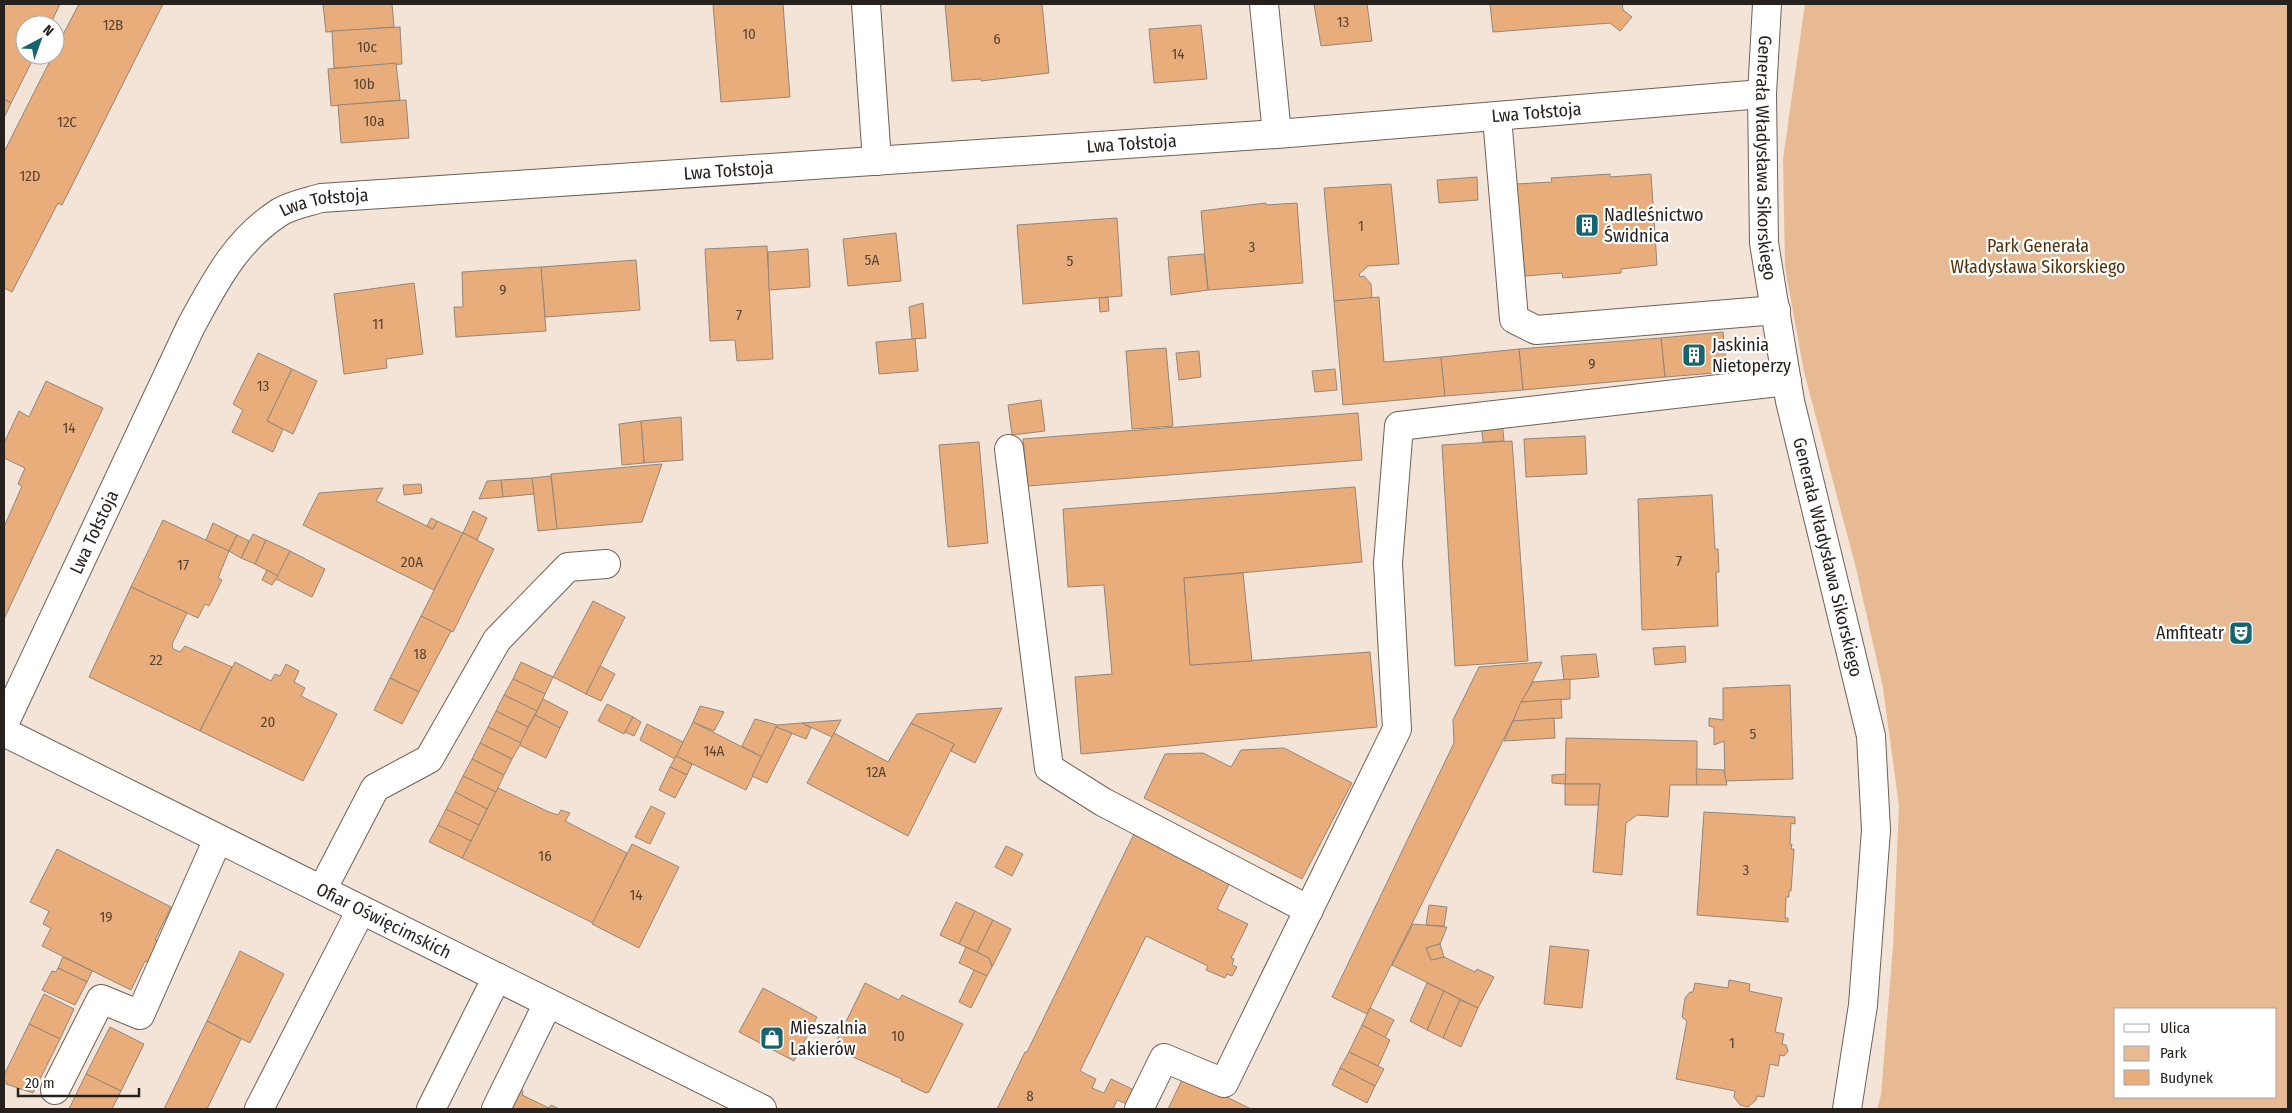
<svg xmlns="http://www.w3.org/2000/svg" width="2292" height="1113" font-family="'Fira Sans Condensed',sans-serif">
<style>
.green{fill:#e7ba94;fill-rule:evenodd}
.building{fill:#e8ad7a;stroke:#94867a}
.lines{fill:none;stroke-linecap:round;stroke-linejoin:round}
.minor-casing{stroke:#6e6156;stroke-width:30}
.minor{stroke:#fff;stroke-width:28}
.labels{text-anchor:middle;stroke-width:4.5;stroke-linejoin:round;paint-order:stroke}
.number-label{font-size:15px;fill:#574434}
.street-label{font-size:18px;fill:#27211d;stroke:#fff}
.poi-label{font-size:18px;fill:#27211d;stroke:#fff;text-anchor:start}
.park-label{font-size:18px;fill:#563006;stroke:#fff}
</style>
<rect width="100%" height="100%" fill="#f4e4d7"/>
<path class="green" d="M1805,4H2288V1109H1877L1881,1095L1893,946L1899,806L1883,688L1856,568L1804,372L1785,268L1783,159ZM2116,1009H2276V1097H2116Z"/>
<g class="building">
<path d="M4,4H60L50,25H25V55H35L11,103L4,99Z"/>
<path d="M79,4H163L62,205L58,203L12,292L4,288V152L53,55H55V50Z"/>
<path d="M323,4H392L394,27L326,32Z"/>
<path d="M713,4H783L790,97L721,102Z"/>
<path d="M945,4H1042L1049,73L981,81V79L952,81Z"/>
<path d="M1314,4H1367L1372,41L1321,46Z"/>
<path d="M1490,4H1622L1623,10L1632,17L1620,31L1610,23L1493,32Z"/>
<path d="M1201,25L1207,79L1154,83L1149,29Z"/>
<path d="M400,27L402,64L334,68L332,31Z"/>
<path d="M396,63L400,100L331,106L328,69Z"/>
<path d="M4,99L11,103L4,118Z"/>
<path d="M406,100L409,138L341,143L338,105Z"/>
<path d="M1610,174V177L1651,174L1657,265L1621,269V273L1563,278L1562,273L1525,276L1516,184L1552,182L1551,178Z"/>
<path d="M1477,177L1478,200L1439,203L1437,180Z"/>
<path d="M1391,184L1399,264L1368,266L1359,274L1360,277L1364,276L1371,284L1372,298L1334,301L1324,188Z"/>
<path d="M1266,203V205L1297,203L1303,283L1208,290L1201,211Z"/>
<path d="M1117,218L1122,296L1023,304L1017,225Z"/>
<path d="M896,233L901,281L848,286L843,239Z"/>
<path d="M767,246L773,359L737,361L735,340L710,341L705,249Z"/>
<path d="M808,249L810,287L769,290L768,252Z"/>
<path d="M1204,254L1208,290L1171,295L1168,257Z"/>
<path d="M636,260L640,310L545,317L541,267Z"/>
<path d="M541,267L546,331L456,337L454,307H463L462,272Z"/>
<path d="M414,283L423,354L386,359L387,368L344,374L334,294Z"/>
<path d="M1108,297L1109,311L1100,312L1099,298Z"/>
<path d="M1379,297L1384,362L1441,357L1445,396L1343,405L1334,301Z"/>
<path d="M923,303L926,338L912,339L909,307Z"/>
<path d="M1723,332L1727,372L1665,377L1661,338Z"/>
<path d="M1661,338L1665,377L1523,390L1519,349Z"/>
<path d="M912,339H915L918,371L879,374L876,342Z"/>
<path d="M1166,348L1173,426L1132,429L1126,351Z"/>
<path d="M1519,349L1523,390L1445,396L1441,357Z"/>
<path d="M1199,351L1201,377L1179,380L1176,353Z"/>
<path d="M258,353L292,369L267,421L283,429L273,452L232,432L243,410L233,404Z"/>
<path d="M292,369L317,381L293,434L267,421Z"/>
<path d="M1335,369L1337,390L1315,392L1312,371Z"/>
<path d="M46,381L103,408L4,619V527L22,486L18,484L25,468L4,458V443L19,411L29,417Z"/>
<path d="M1041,400L1045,431L1012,435L1008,405Z"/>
<path d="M1358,413L1362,460L1028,486L1023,439Z"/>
<path d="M681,417L683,460L644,463L641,421Z"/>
<path d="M641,421L644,463L622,465L619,424Z"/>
<path d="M1502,421L1504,441L1483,442L1481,423Z"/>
<path d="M1585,436L1587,474L1526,477L1524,439Z"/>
<path d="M1512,441L1528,661L1455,666L1442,445Z"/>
<path d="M979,442L988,543L948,547L939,445Z"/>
<path d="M662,464L642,522L557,529L551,474Z"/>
<path d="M551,476L557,529L538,531L532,478Z"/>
<path d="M532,478L534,494L503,497L501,480Z"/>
<path d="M501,480L503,497L479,499L487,481Z"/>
<path d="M421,484L422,493L404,495L403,485Z"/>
<path d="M1355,487L1362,562L1184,578L1190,665L1370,652L1377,727L1081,754L1075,677L1112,674L1104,585L1068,587L1063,509Z"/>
<path d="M383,488L376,501L433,529L437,521L463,533L434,590L303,525L319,493Z"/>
<path d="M1712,495L1715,549H1718L1719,572H1716L1718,626L1642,630L1638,499Z"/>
<path d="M473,511L487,518L477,540L463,533Z"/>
<path d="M431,518L437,521L433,529L427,526Z"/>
<path d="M163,520L229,551L218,578L222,580L209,606L205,604L198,618L131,587Z"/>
<path d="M213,523L237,535L229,551L206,540Z"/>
<path d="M463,533L494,549L453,632L421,616Z"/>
<path d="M253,534L266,540L255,564L241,558Z"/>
<path d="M237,535L249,541L241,558L229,551Z"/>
<path d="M266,540L290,551L278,576L255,564Z"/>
<path d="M290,551L325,569L312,597L276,579Z"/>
<path d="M267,570L278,576L272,585L262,580Z"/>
<path d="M1243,573L1252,661L1190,665L1184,578Z"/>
<path d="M131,587L187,613L172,644L173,649L180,652L185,646L232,667L200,731L89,677Z"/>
<path d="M593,601L625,617L586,694L553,677Z"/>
<path d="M421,616L451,631L419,692L390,678Z"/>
<path d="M1685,646L1686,662L1655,665L1653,648Z"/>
<path d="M1596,654L1599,677L1564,680L1561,656Z"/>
<path d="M235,662L271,681L275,674L280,676L286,664L299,671L294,682L305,688L301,696L337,714L303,781L200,731Z"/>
<path d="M521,662L553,677L545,694L513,679Z"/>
<path d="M1542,662L1367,1014L1332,997L1454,743L1453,720L1479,667Z"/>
<path d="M600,666L615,674L601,701L586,694Z"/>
<path d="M390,678L419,692L402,724L374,710Z"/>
<path d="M513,679L545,694L537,711L504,695Z"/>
<path d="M1570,679V699L1521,702L1533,682Z"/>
<path d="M1790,685L1793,779L1725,781L1724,741L1714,745V727L1709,726V718L1723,720V688Z"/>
<path d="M504,695L537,711L528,727L496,711Z"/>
<path d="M543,699L568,712L560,728L535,715Z"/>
<path d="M1561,699L1562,718L1513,721L1521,702Z"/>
<path d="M607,704L633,717L624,734L598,721Z"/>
<path d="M700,706L724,712L714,731L693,722Z"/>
<path d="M1002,708L975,763L951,751L954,744L911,723L917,714Z"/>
<path d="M496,711L528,727L521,743L488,727Z"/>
<path d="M535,715L560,728L546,758L519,745Z"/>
<path d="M633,717L641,722L634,736L625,732Z"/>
<path d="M1554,718L1555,738L1504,741L1513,721Z"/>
<path d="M755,719L777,725L762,757L742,746Z"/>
<path d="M841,720L832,737L802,723Z"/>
<path d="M693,722L762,757L746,790L676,756Z"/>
<path d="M802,723L811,728L806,739L776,727L777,725Z"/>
<path d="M911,723L954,744L908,836L807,783L834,733L888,762Z"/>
<path d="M647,724L683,742L675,759L640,740Z"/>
<path d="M488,727L521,743L512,759L480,743Z"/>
<path d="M776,727L792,733L767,783L752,776Z"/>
<path d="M1566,738L1697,741V785H1670L1668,817L1637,815L1626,823L1622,875L1593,872L1600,784H1565Z"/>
<path d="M480,743L512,759L504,775L472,759Z"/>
<path d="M1284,748L1352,783L1302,879L1144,798L1165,754L1203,753L1231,767L1241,750Z"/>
<path d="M676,756L692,764L687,775L670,767Z"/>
<path d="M472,759L504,775L496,792L463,776Z"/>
<path d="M670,767L687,775L675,798L659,790Z"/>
<path d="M1696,769L1724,770L1727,785H1697Z"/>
<path d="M1566,774L1565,784L1552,783V775Z"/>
<path d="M463,776L496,792L487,809L455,792Z"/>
<path d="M1565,784H1600L1598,805H1565Z"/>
<path d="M498,788L549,812L558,815L561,810L570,813L565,821L627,853L593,923L462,858Z"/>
<path d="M455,792L487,809L479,825L446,809Z"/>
<path d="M651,806L665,813L650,844L635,837Z"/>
<path d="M446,809L479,825L471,841L438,825Z"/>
<path d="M1704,812L1795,817V824L1791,823L1790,845L1792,844L1791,849H1794L1791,891H1789V897H1786L1785,918H1788V922L1697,915Z"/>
<path d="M438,825L471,841L462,858L429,842Z"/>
<path d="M1135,832L1232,878L1217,909L1248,924L1231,958L1234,959L1232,965L1237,967L1232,976L1227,974L1225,978L1206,970L1208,966L1146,936L1080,1071L1096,1079L1092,1088L1104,1093L1111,1079L1134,1090L1127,1104L1117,1100L1113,1109H997L1025,1052H1027Z"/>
<path d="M632,844L679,867L639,948L592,924Z"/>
<path d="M1006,846L1023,854L1012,876L995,867Z"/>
<path d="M57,849L171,907L155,940L159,941L152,959L150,958L148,962L145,961L131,990L42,946L51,928L43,924L49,911L30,902Z"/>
<path d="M956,902L975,911L959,944L940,935Z"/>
<path d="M1429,905L1447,907L1444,926L1426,925Z"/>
<path d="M975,911L993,920L977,952L959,944Z"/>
<path d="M993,920L1011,929L992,967L989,958L977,952Z"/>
<path d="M1413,924L1447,927L1440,944L1426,948L1431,960L1444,957L1475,972L1477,969L1494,977L1478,1008L1392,965Z"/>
<path d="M1440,944L1444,957L1431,960L1426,948Z"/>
<path d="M1550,946L1589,950L1582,1008L1544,1004Z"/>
<path d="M966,947L989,958L992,967L987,976L959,963Z"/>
<path d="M240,951L284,974L250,1043L207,1021Z"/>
<path d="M63,957L92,971L87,982L58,968Z"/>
<path d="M58,968L87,982L75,1005L42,990L52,971L56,972Z"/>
<path d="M974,970L987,976L971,1008L959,1002Z"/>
<path d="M1729,980L1750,984L1749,991L1782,998L1775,1032L1784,1034L1782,1044L1786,1045L1788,1051L1784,1056L1780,1055L1778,1066L1770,1064L1764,1097L1757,1096L1756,1100L1748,1107L1740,1105L1734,1097L1735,1091L1676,1079L1687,1021L1682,1017L1685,998L1690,992H1693L1695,983L1728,988Z"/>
<path d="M865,983L899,1000L902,995L963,1024L929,1092L926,1093L901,1081L902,1079L833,1048Z"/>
<path d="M1427,983L1444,991L1427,1030L1410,1021Z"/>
<path d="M763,988L817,1017L794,1061L739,1032Z"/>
<path d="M1444,991L1460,1000L1443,1038L1427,1030Z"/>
<path d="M44,994L74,1009L60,1039L29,1024Z"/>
<path d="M1460,1000L1478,1008L1461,1047L1443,1038Z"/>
<path d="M1370,1008L1394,1020L1385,1038L1362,1025Z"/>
<path d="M207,1021L241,1039L207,1109H164Z"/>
<path d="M29,1024L60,1039L33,1093L6,1084L7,1082L4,1080V1075Z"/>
<path d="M1362,1025L1390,1040L1378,1066L1349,1052Z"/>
<path d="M110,1027L144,1044L121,1091L86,1074Z"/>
<path d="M1349,1052L1384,1069L1375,1086L1340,1068Z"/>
<path d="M1340,1068L1375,1086L1367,1103L1332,1085Z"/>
<path d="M86,1074L121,1091L112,1109H69Z"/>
<path d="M1184,1076L1251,1109H1168Z"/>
<path d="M521,1090L523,1091L522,1095L549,1108L551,1105L559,1109H512Z"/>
</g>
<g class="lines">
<g class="minor-casing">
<g id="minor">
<path d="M866,4L877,161"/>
<path d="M1264,4L1277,134"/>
<path id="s1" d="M1767,4L1762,94L1764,243L1790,401L1871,736L1876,830L1863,1005L1847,1109"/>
<path d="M1497,117L1514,319L1536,330L1776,310"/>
<path d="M1009,449L1049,768L1103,802L1309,910"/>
<path id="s2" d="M4,724L191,326C215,282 236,240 280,212C292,205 308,202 321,198L1277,134L1762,94"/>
<path id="s3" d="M4,732L762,1109"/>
<path d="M322,890L375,788L429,759L497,640L568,567L606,564"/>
<path d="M55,1090L101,999L140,1015L218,839"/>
<path d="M259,1109L361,910"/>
<path d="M431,1109L497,977"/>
<path d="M496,1109L548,1003"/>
<path d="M1139,1109L1164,1058L1224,1083L1397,729L1388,563L1399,426L1787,381"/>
</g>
</g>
<use href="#minor" class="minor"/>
</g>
<defs>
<g id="building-square" transform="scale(1.25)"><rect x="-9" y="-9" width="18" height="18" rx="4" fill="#16646d" stroke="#fff"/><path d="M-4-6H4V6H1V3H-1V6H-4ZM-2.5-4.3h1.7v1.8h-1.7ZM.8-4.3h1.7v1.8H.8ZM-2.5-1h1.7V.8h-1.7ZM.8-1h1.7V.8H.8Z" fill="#fff"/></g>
<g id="theatre-square" transform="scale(1.25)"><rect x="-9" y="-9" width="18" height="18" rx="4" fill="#16646d" stroke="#fff"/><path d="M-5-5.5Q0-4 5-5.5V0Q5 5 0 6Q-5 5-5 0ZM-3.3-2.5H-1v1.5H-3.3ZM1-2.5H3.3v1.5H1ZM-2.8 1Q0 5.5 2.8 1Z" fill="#fff"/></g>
<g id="shop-square" transform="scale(1.25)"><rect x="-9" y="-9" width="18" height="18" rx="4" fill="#16646d" stroke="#fff"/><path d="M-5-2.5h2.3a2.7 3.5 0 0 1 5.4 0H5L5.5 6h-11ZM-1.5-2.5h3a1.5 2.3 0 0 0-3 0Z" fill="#fff"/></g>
</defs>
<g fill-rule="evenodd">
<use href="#building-square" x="1587" y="225"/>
<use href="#building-square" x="1694" y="355"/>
<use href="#theatre-square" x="2241" y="633"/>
<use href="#shop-square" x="772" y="1038"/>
</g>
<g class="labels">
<g class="number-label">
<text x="1343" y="27">13</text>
<text x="113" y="30">12B</text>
<text x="749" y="39">10</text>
<text x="997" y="44">6</text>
<text x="367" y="52">10c</text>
<text x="1178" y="59">14</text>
<text x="364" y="89">10b</text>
<text x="374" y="126">10a</text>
<text x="67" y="127">12C</text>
<text x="30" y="181">12D</text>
<text x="1361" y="231">1</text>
<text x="1252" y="252">3</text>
<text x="872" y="265">5A</text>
<text x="1070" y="266">5</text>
<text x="503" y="295">9</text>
<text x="739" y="320">7</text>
<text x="378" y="329">11</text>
<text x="1592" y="369">9</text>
<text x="263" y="391">13</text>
<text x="69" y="433">14</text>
<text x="1679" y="566">7</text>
<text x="412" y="567">20A</text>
<text x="183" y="570">17</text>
<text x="420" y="659">18</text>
<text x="156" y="665">22</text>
<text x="268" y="727">20</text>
<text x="1753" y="739">5</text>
<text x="714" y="756">14A</text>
<text x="876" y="777">12A</text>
<text x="545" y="861">16</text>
<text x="1746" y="875">3</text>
<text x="636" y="900">14</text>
<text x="106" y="922">19</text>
<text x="898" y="1041">10</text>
<text x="1732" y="1048">1</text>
<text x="1030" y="1101">8</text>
</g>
<g class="street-label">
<text dy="6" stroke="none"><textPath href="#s2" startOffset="1848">Lwa Tołstoja</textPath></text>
<text dy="6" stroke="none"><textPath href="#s2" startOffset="1442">Lwa Tołstoja</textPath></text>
<text dy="6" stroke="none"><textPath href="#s1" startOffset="154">Generała Władysława Sikorskiego</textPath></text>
<text dy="6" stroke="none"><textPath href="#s2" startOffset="1038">Lwa Tołstoja</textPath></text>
<text dy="6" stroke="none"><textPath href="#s2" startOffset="632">Lwa Tołstoja</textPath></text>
<text dy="6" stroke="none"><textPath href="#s2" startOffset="212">Lwa Tołstoja</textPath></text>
<text dy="6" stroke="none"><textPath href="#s1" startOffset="560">Generała Władysława Sikorskiego</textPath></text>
<text dy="6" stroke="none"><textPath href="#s3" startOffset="424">Ofiar Oświęcimskich</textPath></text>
</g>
<g class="poi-label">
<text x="1604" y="221">Nadleśnictwo<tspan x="1604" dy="21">Świdnica</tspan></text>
<text x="1712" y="351">Jaskinia<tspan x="1712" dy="21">Nietoperzy</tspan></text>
<text x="2224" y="639" text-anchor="end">Amfiteatr</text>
<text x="790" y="1034">Mieszalnia<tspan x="790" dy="21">Lakierów</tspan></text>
</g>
<g class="park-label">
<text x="2038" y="252">Park Generała<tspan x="2038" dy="21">Władysława Sikorskiego</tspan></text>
</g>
</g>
<rect width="2292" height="1113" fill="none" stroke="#27211d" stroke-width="10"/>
<rect x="2114" y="1008" width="162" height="90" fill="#ffffff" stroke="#a9a6a5"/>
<rect x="2124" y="1024" width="25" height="8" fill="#ffffff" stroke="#a9a6a5"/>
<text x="2160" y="1033" font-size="15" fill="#27211d">Ulica</text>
<rect x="2124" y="1046" width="25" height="15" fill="#e7ba94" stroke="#a9a6a5"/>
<text x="2160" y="1058" font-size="15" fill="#27211d">Park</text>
<rect x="2124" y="1070" width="25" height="15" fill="#e8ad7a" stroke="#a9a6a5"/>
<text x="2160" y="1083" font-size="15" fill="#27211d">Budynek</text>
<g transform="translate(40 40) rotate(41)"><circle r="24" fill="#ffffff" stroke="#a9a6a5"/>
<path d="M0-4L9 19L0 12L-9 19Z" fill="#16646d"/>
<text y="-8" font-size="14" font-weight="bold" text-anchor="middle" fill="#27211d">N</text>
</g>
<path d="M18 1088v8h121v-8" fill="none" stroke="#27211d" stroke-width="2.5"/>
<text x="25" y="1088" font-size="15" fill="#27211d" stroke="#ffffff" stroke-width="4" paint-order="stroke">20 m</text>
</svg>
